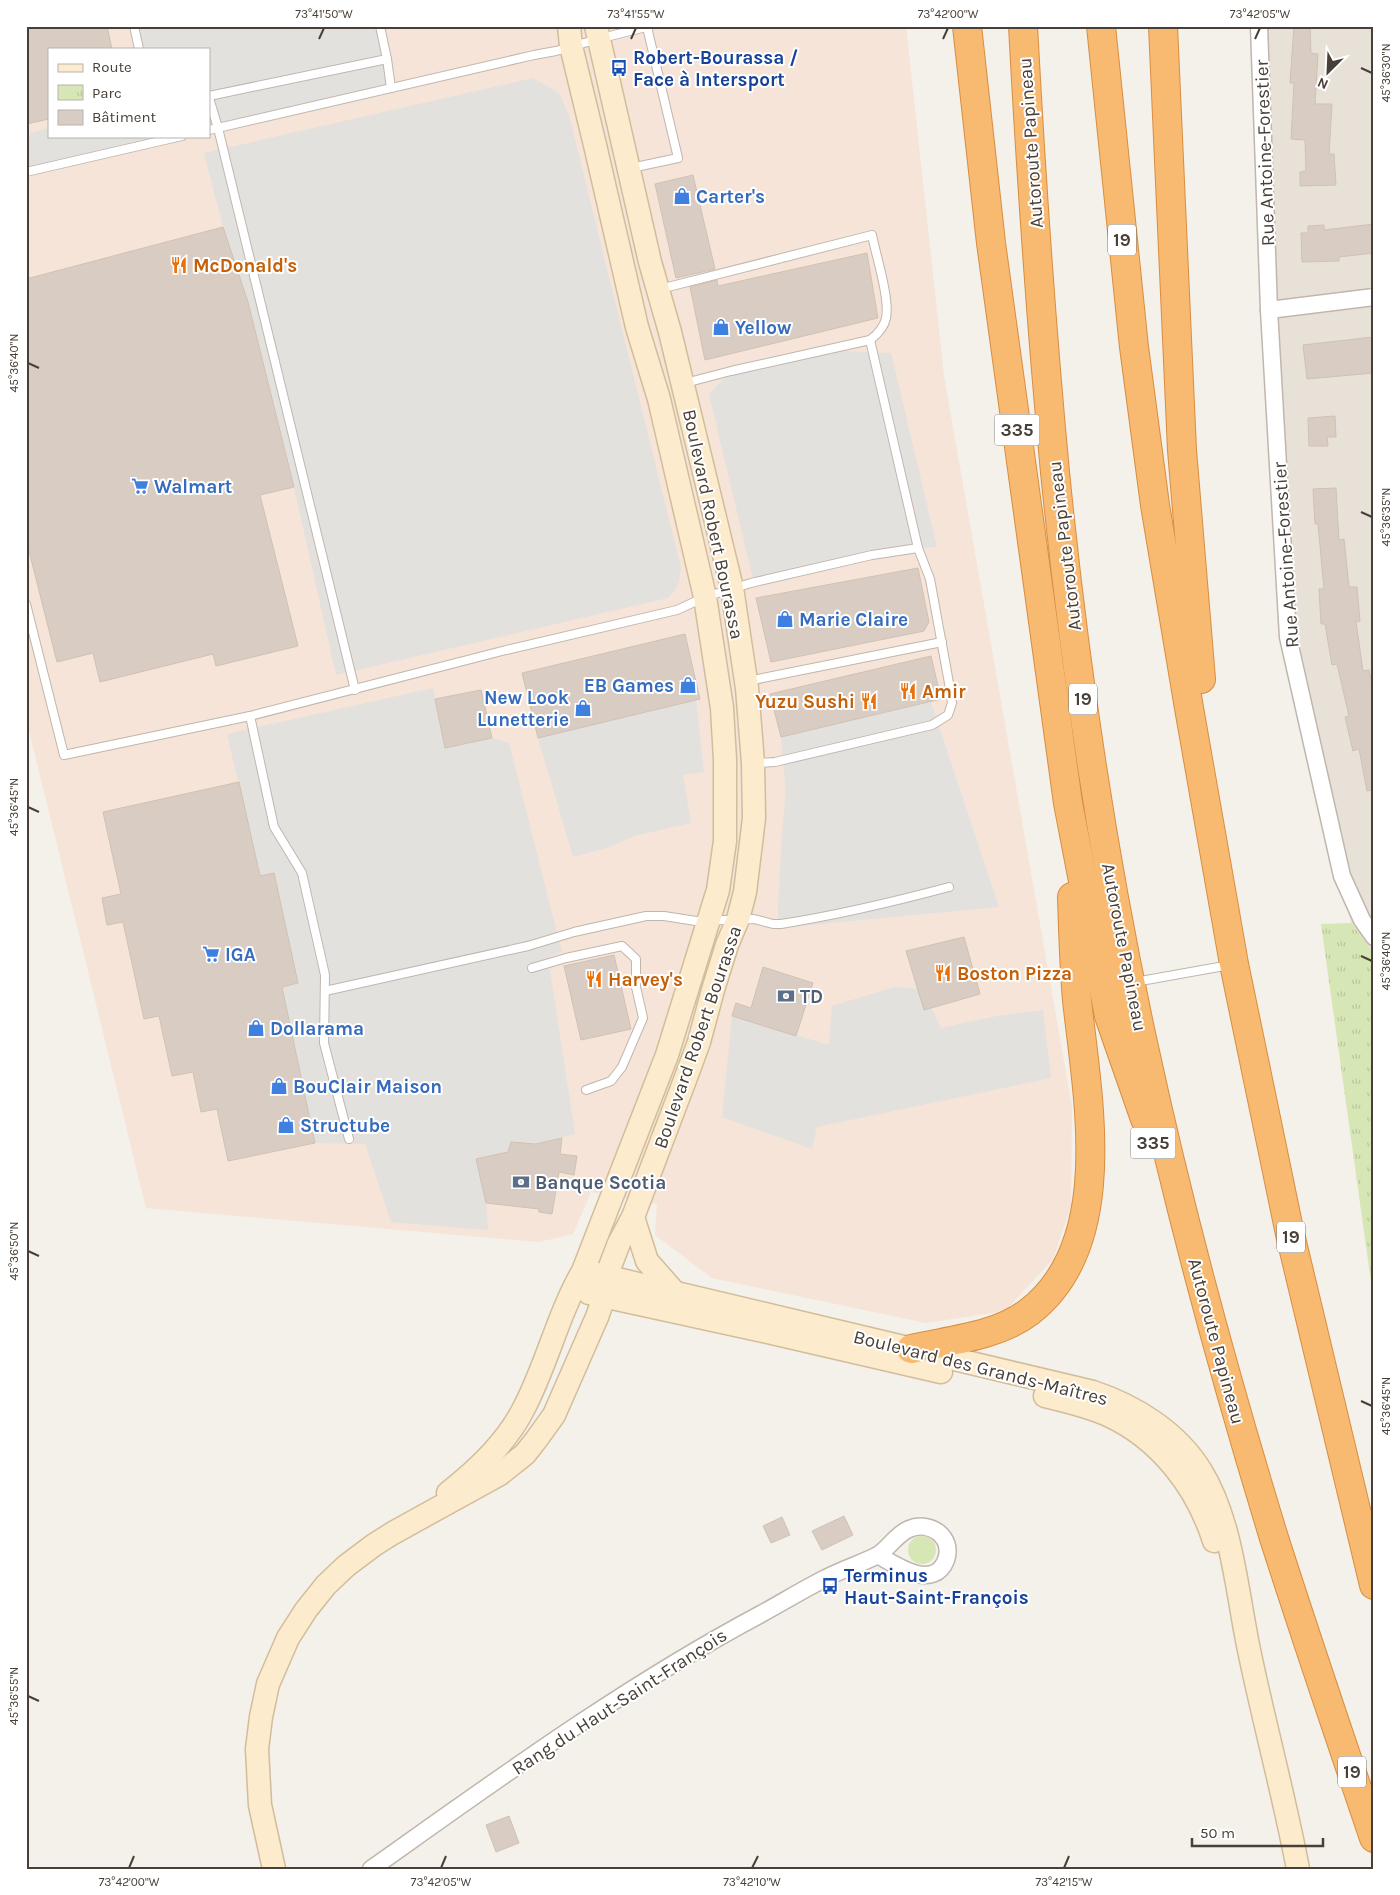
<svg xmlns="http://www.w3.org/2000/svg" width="1400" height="1895" font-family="Karla,sans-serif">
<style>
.residential{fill:#e8e1d8}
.commercial{fill:#f5e4d7;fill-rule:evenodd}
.green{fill:#d6e7b5}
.park{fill:url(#park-tufts)}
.parking{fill:#e3e1de}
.building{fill:#d9cdc3;stroke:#d0c1b3}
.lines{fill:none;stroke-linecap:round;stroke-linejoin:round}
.lane-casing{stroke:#c0b6ad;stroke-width:10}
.street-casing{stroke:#c0b6ad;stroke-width:19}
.secondary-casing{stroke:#d2bd9b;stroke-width:25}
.highway-casing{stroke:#d88d41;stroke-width:30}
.lane{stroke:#fff;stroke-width:8}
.street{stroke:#fff;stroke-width:16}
.secondary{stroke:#fcebcc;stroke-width:22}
.highway{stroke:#f8ba71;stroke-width:28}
.ticks{fill:none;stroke:#484038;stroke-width:2}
.labels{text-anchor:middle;stroke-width:4;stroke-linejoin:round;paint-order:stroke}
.shield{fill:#fff;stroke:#7f7974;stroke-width:1}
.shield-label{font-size:18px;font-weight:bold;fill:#484038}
.transit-label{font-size:19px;font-weight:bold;fill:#164399;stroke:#fff;text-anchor:start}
.street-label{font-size:19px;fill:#484038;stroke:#fff}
.shop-label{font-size:19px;font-weight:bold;fill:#366cbe;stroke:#fff;text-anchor:start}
.food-label{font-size:19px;font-weight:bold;fill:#c56008;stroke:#fff;text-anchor:start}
.service-label{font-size:19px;font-weight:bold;fill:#4e5e75;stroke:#fff;text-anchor:start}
.neatline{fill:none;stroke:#484038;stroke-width:2}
.ticks-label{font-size:12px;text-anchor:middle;fill:#484038}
</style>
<defs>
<pattern id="park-tufts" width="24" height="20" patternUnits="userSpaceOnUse" patternTransform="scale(1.25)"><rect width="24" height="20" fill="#d6e7b5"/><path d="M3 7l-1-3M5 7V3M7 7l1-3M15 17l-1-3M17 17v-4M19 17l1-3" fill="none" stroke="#b9c79c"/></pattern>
</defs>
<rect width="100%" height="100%" fill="#f4f0ea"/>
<path class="residential" d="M1259,26H1374V1279L1351,923L1288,637Z"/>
<path class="commercial" d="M26,26H906L944,376L1072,1107L1071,1206L1053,1259L1005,1311L926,1323L712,1278L655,1235L657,1204L591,1192L573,1234L539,1242L146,1208L26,718ZM49,49H209V136H49Z"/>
<circle class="green" cx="922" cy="1550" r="14"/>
<path class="park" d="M1351,923L1374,954V1303L1321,924Z"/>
<g class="parking">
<path d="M134,26H380L391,88L209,130V49H139Z"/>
<path d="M533,78L559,93L569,115L681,568L679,582L676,589L668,598L336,675L294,487L248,302L223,227L204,153Z"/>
<path d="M49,128V136H182L26,172L30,133Z"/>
<path d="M824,350L891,353L937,547L918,548L753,579L709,394L731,371Z"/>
<path d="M433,688L446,748L492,738L509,743L562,952L548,957L575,1134L535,1144L511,1142L508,1152L476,1159L486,1203L488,1230L391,1222L365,1144L315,1143L281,987L298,983L274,873L260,876L227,734Z"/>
<path d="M696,700L704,772L683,775L691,823L634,836L610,847L573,857L538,738Z"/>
<path d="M931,702L999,907L777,928L782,831L786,792L781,737Z"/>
<path d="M894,987L922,989L941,1028L997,1016L1043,1010L1051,1078L817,1127L812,1149L722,1117L732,1016L829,1045L832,1006Z"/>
</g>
<g class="building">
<path d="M26,26H107L112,49H49V119L26,124Z"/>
<path d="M1294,26H1310L1311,53L1318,54L1315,104H1332L1329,154H1334L1336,185L1300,186V172L1306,171L1305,140L1291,139L1294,83H1290Z"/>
<path d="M693,175L715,269L676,278L655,184Z"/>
<path d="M1374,224V253L1339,257V261L1302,262L1301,233H1308V226L1324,225V230Z"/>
<path d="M223,227L248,302L294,487L260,495L298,646L216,666L213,654L100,682L93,653L57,662L26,539V279Z"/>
<path d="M867,253L878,318L705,360L690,287L717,280L718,286Z"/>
<path d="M1373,337L1374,373L1307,379L1303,345Z"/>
<path d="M1335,416L1336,437H1327L1328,446H1309L1308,418Z"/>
<path d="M1336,488L1339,540L1344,539L1349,587H1357L1360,621L1356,622L1363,671L1369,670L1374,693V790L1367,791L1359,749L1353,751L1345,717L1349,716L1337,664L1332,665L1325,624H1321L1319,589H1324L1318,524H1315L1313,489Z"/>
<path d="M918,568L929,622L924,631L771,662L756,598Z"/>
<path d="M685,634L700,699L538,738L522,673Z"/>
<path d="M931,656L941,699L781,737L770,694Z"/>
<path d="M481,690L492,738L445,748L435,699Z"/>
<path d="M239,782L260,876L274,873L298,983L282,987L315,1143L228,1161L217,1109L201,1112L193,1072L172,1076L159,1016L144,1019L123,922L107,925L102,898L121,894L103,812Z"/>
<path d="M964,937L980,994L924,1010L906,951Z"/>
<path d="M614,955L631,1029L581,1040L564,966Z"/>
<path d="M763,967L813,983L796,1036L732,1016L736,1003L751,1008Z"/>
<path d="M562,1138L560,1154L577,1156L574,1175L559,1172L552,1214L539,1212V1209L486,1203L476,1159L508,1152L511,1142L535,1144Z"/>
<path d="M844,1516L853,1535L822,1550L812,1531Z"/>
<path d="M782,1517L790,1535L771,1543L763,1526Z"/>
<path d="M509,1816L519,1843L496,1852L486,1825Z"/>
</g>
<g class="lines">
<g class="lane-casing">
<g id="lane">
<path d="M134,26L139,49"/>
<path d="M380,26L387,59L391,88"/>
<path d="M209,96L387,59"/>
<path d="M209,98L218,128L355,690"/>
<path d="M209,130L534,55L556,51L598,39L650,26"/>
<path d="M631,168L678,158L647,27"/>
<path d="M26,172L182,136"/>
<path d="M660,289L872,235C876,256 890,298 886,318C884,328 878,334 870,340L731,371L685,383"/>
<path d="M26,604L64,755L250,716L506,650L677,610L705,597L751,583L872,555L918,548"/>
<path d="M748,681L942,642"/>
<path d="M250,716L274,827L302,873L325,975L324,1043L349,1139"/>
<path d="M755,763L775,762L932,725L948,715L952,703L951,694L930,579L918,548L870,340"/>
<path d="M532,968L566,958L622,946L636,959V987L643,1018L622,1067L611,1081L586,1090"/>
<path d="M1135,982L1230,965"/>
<path d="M325,991L528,946L574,932L646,916H664L696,921L754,919L773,924H781C838,915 893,902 949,887"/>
</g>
</g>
<g class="street-casing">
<g id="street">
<path d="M1259,26L1269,310L1288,637L1342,876L1362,920L1374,937"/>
<path d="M1269,310L1374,297"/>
<path d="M371,1869C498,1779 624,1687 761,1614C783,1602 804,1589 826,1578C843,1569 860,1564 876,1556C887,1551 895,1535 909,1529C930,1520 954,1537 946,1560C934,1591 896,1566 878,1555"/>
</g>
</g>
<g class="secondary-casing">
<g id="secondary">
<path d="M633,1217L647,1261L676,1294"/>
<path d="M592,1273L1093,1392C1135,1406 1177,1432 1201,1471C1232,1521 1237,1593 1249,1650C1264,1723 1284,1795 1298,1869"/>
<path d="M589,1293L772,1333L941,1372"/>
<path d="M1045,1396C1066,1401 1088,1406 1108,1415C1160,1439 1197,1487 1214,1541"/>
<path d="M448,1493C478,1469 507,1442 524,1408C547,1364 558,1314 583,1271L667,1055L718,890L725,841V760L722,708L705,597L659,399L637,327L595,145L571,46L569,26"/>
<path d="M274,1869L260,1805L257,1749L261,1717L268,1684L288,1638L306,1610L326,1585L346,1566L374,1545L393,1533L500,1474L525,1454L536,1440L554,1415L597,1317L604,1297L606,1277L619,1243L633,1217L688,1072L699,1042L713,990L727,945L738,919L745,892L754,818L753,763L747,688L732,588L670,332L650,262L596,26"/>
</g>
</g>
<g class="highway-casing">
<g id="highway">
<path d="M967,26L991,243L1068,803L1109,1016L1145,1119"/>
<path d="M1023,26C1031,175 1041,324 1055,472C1074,663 1102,855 1143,1043C1179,1210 1224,1375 1274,1538C1306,1638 1340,1738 1374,1838"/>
<path d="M1101,26L1134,347L1155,505L1189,708L1234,964L1290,1234L1374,1585"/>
<path d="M1163,26L1182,450L1201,679"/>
<path d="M911,1349C950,1340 996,1337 1029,1312C1118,1244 1087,1095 1077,1000C1074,966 1073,931 1072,897"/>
</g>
</g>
<use href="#lane" class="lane"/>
<use href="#street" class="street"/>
<use href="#secondary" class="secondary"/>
<use href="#highway" class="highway"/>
</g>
<path class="ticks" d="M319,39L324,28M631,39L636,28M943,39L948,28M1255,39L1260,28M1361,68L1372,73M28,363L39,368M1361,512L1372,517M28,807L39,812M1361,956L1372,961M28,1251L39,1256M1361,1401L1372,1406M28,1696L39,1701M129,1868L134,1856M441,1868L446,1856M752,1868L758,1856M1064,1868L1069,1856"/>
<defs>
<g id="bus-bare" transform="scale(1.35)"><path d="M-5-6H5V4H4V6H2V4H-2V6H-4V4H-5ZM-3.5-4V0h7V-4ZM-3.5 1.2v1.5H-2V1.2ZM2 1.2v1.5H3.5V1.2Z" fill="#1a4fb4" stroke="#fff" stroke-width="2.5" paint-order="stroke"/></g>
<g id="shop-bare" transform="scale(1.35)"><path d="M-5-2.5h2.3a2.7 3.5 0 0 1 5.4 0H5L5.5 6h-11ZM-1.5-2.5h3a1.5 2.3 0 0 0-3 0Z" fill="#3f7fe0" stroke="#fff" stroke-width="2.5" paint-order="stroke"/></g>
<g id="restaurant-bare" transform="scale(1.35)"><path d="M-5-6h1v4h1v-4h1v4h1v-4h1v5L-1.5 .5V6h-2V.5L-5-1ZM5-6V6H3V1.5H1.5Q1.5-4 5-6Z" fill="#e8710a" stroke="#fff" stroke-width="2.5" paint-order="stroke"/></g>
<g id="supermarket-bare" transform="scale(1.35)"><path d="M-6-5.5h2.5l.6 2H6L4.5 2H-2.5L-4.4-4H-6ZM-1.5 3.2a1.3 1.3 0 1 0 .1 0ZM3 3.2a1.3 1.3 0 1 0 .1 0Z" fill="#3f7fe0" stroke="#fff" stroke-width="2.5" paint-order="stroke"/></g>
<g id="bank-bare" transform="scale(1.35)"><path d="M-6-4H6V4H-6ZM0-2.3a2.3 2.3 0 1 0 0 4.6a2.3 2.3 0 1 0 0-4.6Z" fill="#5c6f8a" stroke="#fff" stroke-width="2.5" paint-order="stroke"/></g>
</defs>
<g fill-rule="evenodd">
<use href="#bus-bare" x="619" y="68"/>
<use href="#shop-bare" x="682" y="196"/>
<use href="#restaurant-bare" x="179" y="265"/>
<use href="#shop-bare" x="721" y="327"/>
<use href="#supermarket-bare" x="140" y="486"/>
<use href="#shop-bare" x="785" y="619"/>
<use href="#shop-bare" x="688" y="685"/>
<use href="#restaurant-bare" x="908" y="691"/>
<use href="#restaurant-bare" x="869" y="701"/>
<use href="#shop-bare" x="583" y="708"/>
<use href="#supermarket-bare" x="211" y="954"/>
<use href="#restaurant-bare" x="943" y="973"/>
<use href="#restaurant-bare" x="594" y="979"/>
<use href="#bank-bare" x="786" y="996"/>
<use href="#shop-bare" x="256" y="1028"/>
<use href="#shop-bare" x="279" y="1086"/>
<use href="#shop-bare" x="286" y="1125"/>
<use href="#bank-bare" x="521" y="1182"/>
<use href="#bus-bare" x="830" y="1586"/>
</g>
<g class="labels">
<g class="shield">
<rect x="1108" y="224.5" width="28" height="31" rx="4"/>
<rect x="994.5" y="414.5" width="45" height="31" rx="4"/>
<rect x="1069" y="683.5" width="28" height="31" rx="4"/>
<rect x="1130.5" y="1127.5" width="45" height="31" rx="4"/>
<rect x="1277" y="1221.5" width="28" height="31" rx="4"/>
<rect x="1338" y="1756.5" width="28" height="31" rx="4"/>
</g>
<g class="shield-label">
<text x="1122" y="246">19</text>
<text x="1017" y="436">335</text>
<text x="1083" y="705">19</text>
<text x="1153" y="1149">335</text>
<text x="1291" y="1243">19</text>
<text x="1352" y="1778">19</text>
</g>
<g class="transit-label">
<text x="633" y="64">Robert-Bourassa /<tspan x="633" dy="22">Face à Intersport</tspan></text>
<text x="844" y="1582">Terminus<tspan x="844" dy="22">Haut-Saint-François</tspan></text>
</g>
<g class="street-label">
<text transform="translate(1030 143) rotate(-94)" y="7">Autoroute Papineau</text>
<text transform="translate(1264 153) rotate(-92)" y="7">Rue Antoine-Forestier</text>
<text transform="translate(714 524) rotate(78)" y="7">Boulevard Robert Bourassa</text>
<text transform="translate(1064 546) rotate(-97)" y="7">Autoroute Papineau</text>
<text transform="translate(1285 555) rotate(-94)" y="7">Rue Antoine-Forestier</text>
<text transform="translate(1125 947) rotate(79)" y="7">Autoroute Papineau</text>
<text transform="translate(697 1037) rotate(-71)" y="7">Boulevard Robert Bourassa</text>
<text transform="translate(1217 1341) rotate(75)" y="7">Autoroute Papineau</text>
<text transform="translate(981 1367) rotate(14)" y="7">Boulevard des Grands-Maîtres</text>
<text transform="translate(619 1701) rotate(-33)" y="7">Rang du Haut-Saint-François</text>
</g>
<g class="shop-label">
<text x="696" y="203">Carter's</text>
<text x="735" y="334">Yellow</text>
<text x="154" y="493">Walmart</text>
<text x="799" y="626">Marie Claire</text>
<text x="674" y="692" text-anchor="end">EB Games</text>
<text x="569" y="704" text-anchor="end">New Look<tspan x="569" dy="22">Lunetterie</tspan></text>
<text x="225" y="961">IGA</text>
<text x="270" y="1035">Dollarama</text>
<text x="293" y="1093">BouClair Maison</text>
<text x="300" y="1132">Structube</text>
</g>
<g class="food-label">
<text x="193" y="272">McDonald's</text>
<text x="922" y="698">Amir</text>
<text x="855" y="708" text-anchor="end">Yuzu Sushi</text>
<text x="957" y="980">Boston Pizza</text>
<text x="608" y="986">Harvey's</text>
</g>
<g class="service-label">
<text x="800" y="1003">TD</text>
<text x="535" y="1189">Banque Scotia</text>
</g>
</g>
<rect width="1400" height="1895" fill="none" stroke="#ffffff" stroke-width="55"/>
<rect x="48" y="48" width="162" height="90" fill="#ffffff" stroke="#b6b3af"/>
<rect x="58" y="64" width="25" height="8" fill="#fcebcc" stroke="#b6b3af"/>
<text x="92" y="72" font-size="15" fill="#484038">Route</text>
<rect x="58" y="85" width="25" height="15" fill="url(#park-tufts)" stroke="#b6b3af"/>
<text x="92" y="98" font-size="15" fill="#484038">Parc</text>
<rect x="58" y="110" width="25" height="15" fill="#d9cdc3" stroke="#b6b3af"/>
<text x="92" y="122" font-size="15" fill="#484038">Bâtiment</text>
<g transform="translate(1328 72) rotate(204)" stroke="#ffffff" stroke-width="4" paint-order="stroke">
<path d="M0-4L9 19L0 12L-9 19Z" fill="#484038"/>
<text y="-8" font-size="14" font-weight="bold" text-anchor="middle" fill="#484038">N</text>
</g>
<path d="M1192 1838v8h131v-8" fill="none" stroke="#484038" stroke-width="2.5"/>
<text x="1200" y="1838" font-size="15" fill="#484038" stroke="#ffffff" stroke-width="4" paint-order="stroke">50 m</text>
<rect x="28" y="28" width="1344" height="1840" class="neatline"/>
<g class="ticks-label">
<text x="324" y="18">73°41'50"W</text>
<text x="636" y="18">73°41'55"W</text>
<text x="948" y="18">73°42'00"W</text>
<text x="1260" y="18">73°42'05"W</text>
<text transform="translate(1386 73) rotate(-90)" y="4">45°36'30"N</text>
<text transform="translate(14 363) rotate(-90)" y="4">45°36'40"N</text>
<text transform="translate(1386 517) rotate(-90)" y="4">45°36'35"N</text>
<text transform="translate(14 807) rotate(-90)" y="4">45°36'45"N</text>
<text transform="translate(1386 961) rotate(-90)" y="4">45°36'40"N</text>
<text transform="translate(14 1251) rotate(-90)" y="4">45°36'50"N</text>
<text transform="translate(1386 1406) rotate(-90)" y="4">45°36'45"N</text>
<text transform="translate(14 1696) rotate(-90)" y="4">45°36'55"N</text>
<text x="129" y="1886">73°42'00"W</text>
<text x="441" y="1886">73°42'05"W</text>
<text x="752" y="1886">73°42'10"W</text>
<text x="1064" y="1886">73°42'15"W</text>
</g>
</svg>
